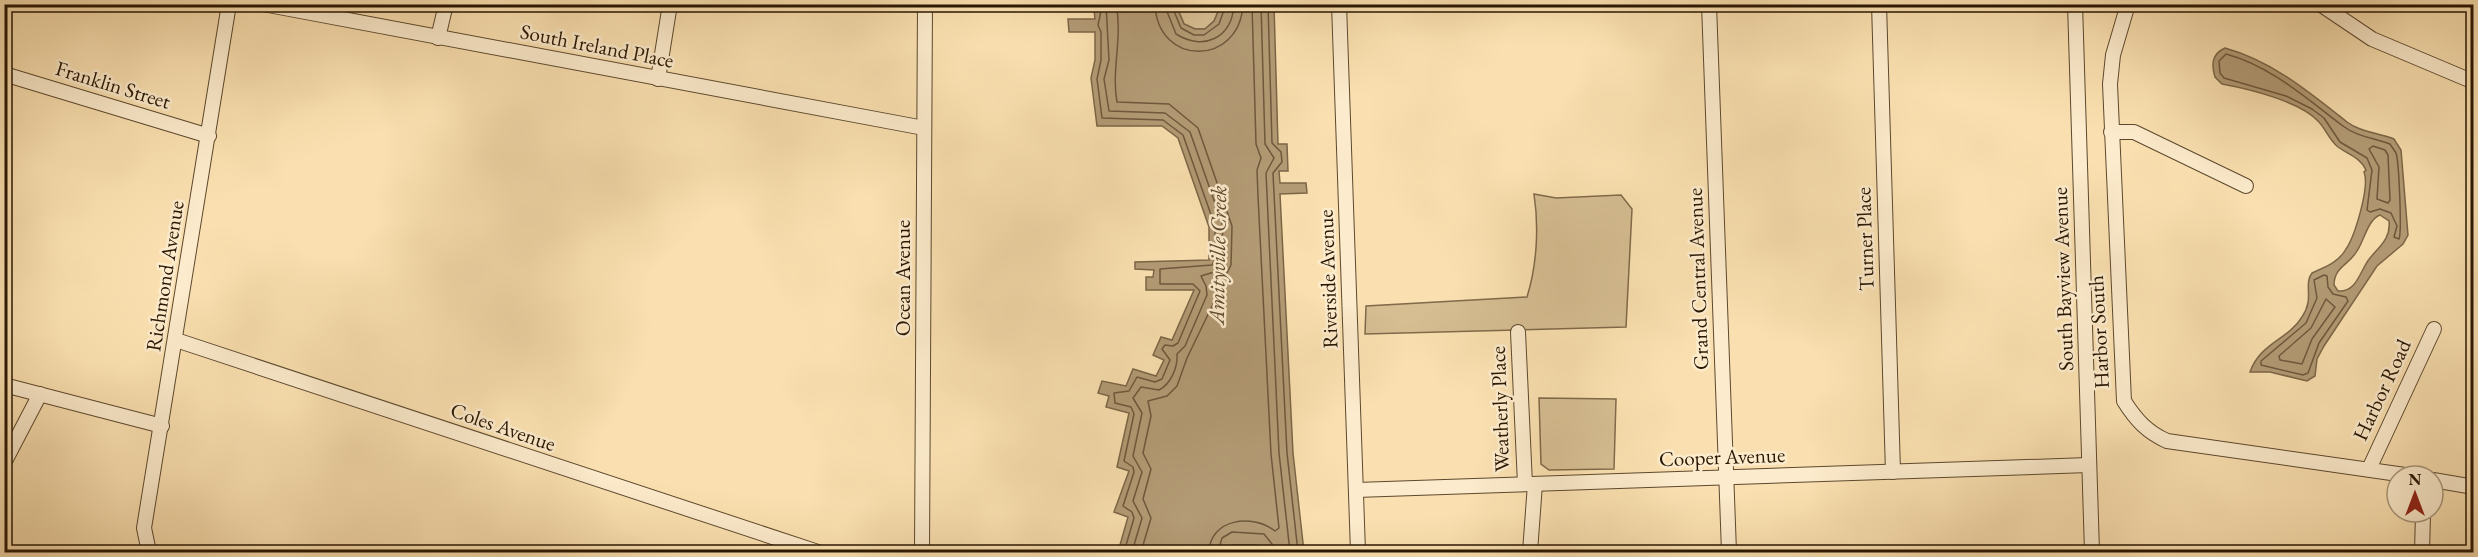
<svg xmlns="http://www.w3.org/2000/svg" width="2478" height="557" font-family="'EB Garamond',serif">
<style>
.green{fill:#d6be92;stroke:#806a4a;stroke-width:1.5}
.water{fill:#b39b75;stroke:#7c6647;stroke-width:1.5;fill-rule:evenodd}
.lines{fill:none;stroke-linecap:round;stroke-linejoin:round}
.shore{stroke:#6e583c;stroke-width:1.5}
.street-casing{stroke:#5d482e;stroke-width:16}
.street{stroke:#fcebcc;stroke-width:14}
.labels{text-anchor:middle;stroke-width:5;stroke-linejoin:round;paint-order:stroke}
.street-label{font-size:21px;fill:#291602;stroke:#fcebcc}
.water-label{font-size:22px;font-style:italic;fill:#604b30;stroke:#fcebcc}
</style>
<rect width="100%" height="100%" fill="#fae0b0"/>
<filter id="stains"><feTurbulence type="fractalNoise" baseFrequency=".00333" numOctaves="4"/><feColorMatrix values="0 0 0 0 .2 0 0 0 0 .09 0 0 0 0 .02 0 0 0 .5 -.17"/></filter>
<radialGradient id="worn" r=".72"><stop offset=".6" stop-color="#630" stop-opacity="0"/><stop offset="1" stop-color="#630" stop-opacity=".3"/></radialGradient>
<g class="green">
<path d="M1176,5H1221L1214,21L1205,29H1195L1184,24Z"/>
<path d="M1534,194L1556,198L1621,195L1632,209L1626,327L1365,334L1366,306L1527,297C1537,265 1539,227 1534,194Z"/>
<path d="M1539,398L1616,399L1614,469L1549,470L1541,464Z"/>
</g>
<g class="water">
<path d="M1085,5H1176L1184,24L1195,29H1205L1214,21L1221,5H1274L1278,144H1287L1288,171H1279L1280,183H1306L1307,193L1280,194L1293,453L1304,552H1261L1257,545H1233L1230,552H1118L1128,517L1114,512L1129,471L1117,467L1129,413L1106,407L1109,396L1098,393L1102,381L1126,386L1133,369L1156,376L1164,360L1153,355L1161,337L1172,340L1194,290H1146V277H1153L1154,270L1135,269V262L1209,260V227L1178,138L1162,126H1097L1091,78L1095,60V32H1069L1068,19H1095L1094,10H1086Z"/>
<path d="M2225,48C2272,61 2309,92 2347,122C2360,132 2379,133 2394,139L2401,150L2408,235L2403,244L2377,266L2324,346L2317,359L2315,376L2307,381L2270,372H2250C2260,343 2288,340 2302,317C2315,298 2303,285 2312,273C2325,267 2338,263 2346,249C2355,236 2370,186 2364,172L2366,170C2361,158 2349,155 2338,147C2329,140 2326,129 2318,121C2299,101 2249,89 2222,84L2215,77C2211,64 2212,54 2225,48ZM2380,215L2389,221C2391,238 2380,246 2370,258C2360,270 2357,293 2338,291L2334,285C2334,267 2349,265 2357,251C2364,241 2368,219 2380,215Z"/>
</g>
<g class="lines">
<g class="shore">
<path d="M1095,4L1101,11L1098,25L1101,32V60L1097,79L1102,118L1163,120L1183,135L1215,226V259L1212,265L1160,269V284H1193L1200,291L1178,343L1173,346L1165,345L1162,349L1170,360L1162,379L1155,382L1137,377L1129,391L1114,393L1115,403L1131,407L1134,414L1124,461L1133,467L1134,472L1123,506L1132,512L1134,518L1124,552"/>
<path d="M1106,4L1109,60L1104,79L1109,111L1165,113L1190,132L1223,226L1221,265L1214,272L1201,276L1206,286L1207,295L1185,346L1177,354C1178,367 1171,384 1159,390L1141,387L1133,398L1142,413L1133,456L1142,472L1133,501L1142,518L1132,552"/>
<path d="M1116,4C1123,37 1111,70 1117,102L1169,104L1198,128L1232,226L1231,265L1226,275L1215,283V300L1187,358L1177,386L1167,396L1148,401L1151,416L1143,453L1151,469L1143,499L1151,518L1141,552"/>
<path d="M1155,4C1157,67 1240,67 1243,4"/>
<path d="M1164,4L1176,34C1203,51 1232,39 1234,4"/>
<path d="M1171,4L1181,28L1194,35H1204L1219,24L1226,4"/>
<path d="M1261,4L1265,144L1274,158L1266,173L1279,453L1290,552"/>
<path d="M1268,4L1272,143L1281,152L1282,162L1273,173L1287,453L1298,552"/>
<path d="M2226,54C2271,66 2307,99 2343,126C2357,137 2375,138 2390,144C2391,146 2395,151 2396,153C2399,161 2402,233 2399,239L2394,237L2397,226L2391,213L2380,209L2370,212L2367,210L2372,170L2367,158L2340,142L2324,118L2312,109L2286,96L2224,78L2220,73L2219,61Z"/>
<path d="M2373,146L2385,150L2388,155L2390,200L2388,203L2377,199L2379,167L2369,149Z"/>
<path d="M2324,275L2327,276L2328,287L2333,294L2346,297L2348,301L2319,343L2308,373L2303,375L2261,365V361L2306,323L2317,298L2314,280Z"/>
<path d="M2326,299L2335,307L2312,339L2302,364L2280,360L2279,356L2311,328Z"/>
<path d="M1209,552C1210,519 1252,513 1275,531L1279,528L1271,454L1258,196L1257,170L1261,158L1256,144L1252,4"/>
<path d="M1218,552L1222,538L1232,532L1264,534L1272,544L1274,552"/>
</g>
<g class="street-casing">
<g id="street">
<path d="M263,4L924,128"/>
<path d="M1339,4L1358,552"/>
<path d="M1709,4L1729,552"/>
<path d="M1879,4L1893,472"/>
<path d="M2075,4L2092,552"/>
<path d="M2128,4L2113,55L2110,84L2124,401C2136,420 2147,432 2167,441L2412,476"/>
<path d="M2320,4L2372,39L2474,82"/>
<path d="M438,38L446,4"/>
<path d="M4,74L209,136"/>
<path d="M658,79L670,4"/>
<path d="M2111,132H2134L2246,186"/>
<path d="M1518,332L1525,484"/>
<path d="M176,340L818,552"/>
<path d="M4,385L162,426"/>
<path d="M4,463L40,394"/>
<path d="M2369,469L2434,329"/>
<path d="M2433,480L2474,487"/>
<path d="M1356,490L2089,465"/>
<path d="M149,552L144,528L229,4"/>
<path d="M922,552L925,4"/>
<path d="M1530,552L1535,484"/>
<path d="M2422,552L2423,514"/>
</g>
</g>
<use href="#street" class="street"/>
</g>
<g class="labels">
<g class="street-label">
<text transform="translate(597 46) rotate(11)" y="7">South Ireland Place</text>
<text transform="translate(113 85) rotate(17)" y="7">Franklin Street</text>
<text transform="translate(1865 239) rotate(-92)" y="7">Turner Place</text>
<text transform="translate(165 276) rotate(-81)" y="7">Richmond Avenue</text>
<text transform="translate(903 278) rotate(-90)" y="7">Ocean Avenue</text>
<text transform="translate(1328 279) rotate(-92)" y="7">Riverside Avenue</text>
<text transform="translate(1698 279) rotate(-92)" y="7">Grand Central Avenue</text>
<text transform="translate(2063 279) rotate(-92)" y="7">South Bayview Avenue</text>
<text transform="translate(2099 332) rotate(-93)" y="7">Harbor South</text>
<text transform="translate(2382 390) rotate(-65)" y="7">Harbor Road</text>
<text transform="translate(1500 409) rotate(-92)" y="7">Weatherly Place</text>
<text transform="translate(503 427) rotate(19)" y="7">Coles Avenue</text>
<text transform="translate(1722 457) rotate(-2)" y="7">Cooper Avenue</text>
</g>
<g class="water-label">
<text transform="translate(1217 255) rotate(-89)" y="8">Amityville Creek</text>
</g>
</g>
<rect width="2478" height="557" fill="none" stroke="#fae0b0" stroke-width="24"/>
<rect x="6" y="6" width="2466" height="545" fill="none" stroke="#291602" stroke-width="3"/>
<rect x="12" y="12" width="2454" height="533" fill="none" stroke="#291602" stroke-width="1.5"/>
<g transform="translate(2415 494)"><circle r="28" fill="#fcebcc" stroke="#a8967b" stroke-width="1.5"/>
<path d="M0-4.5L10 22L0 15L-10 22Z" fill="#8f2418"/>
<text y="-9" font-size="16" font-weight="bold" text-anchor="middle" fill="#291602">N</text>
</g>
<rect width="100%" height="100%" filter="url(#stains)"/>
<rect width="100%" height="100%" fill="url(#worn)"/>
</svg>
